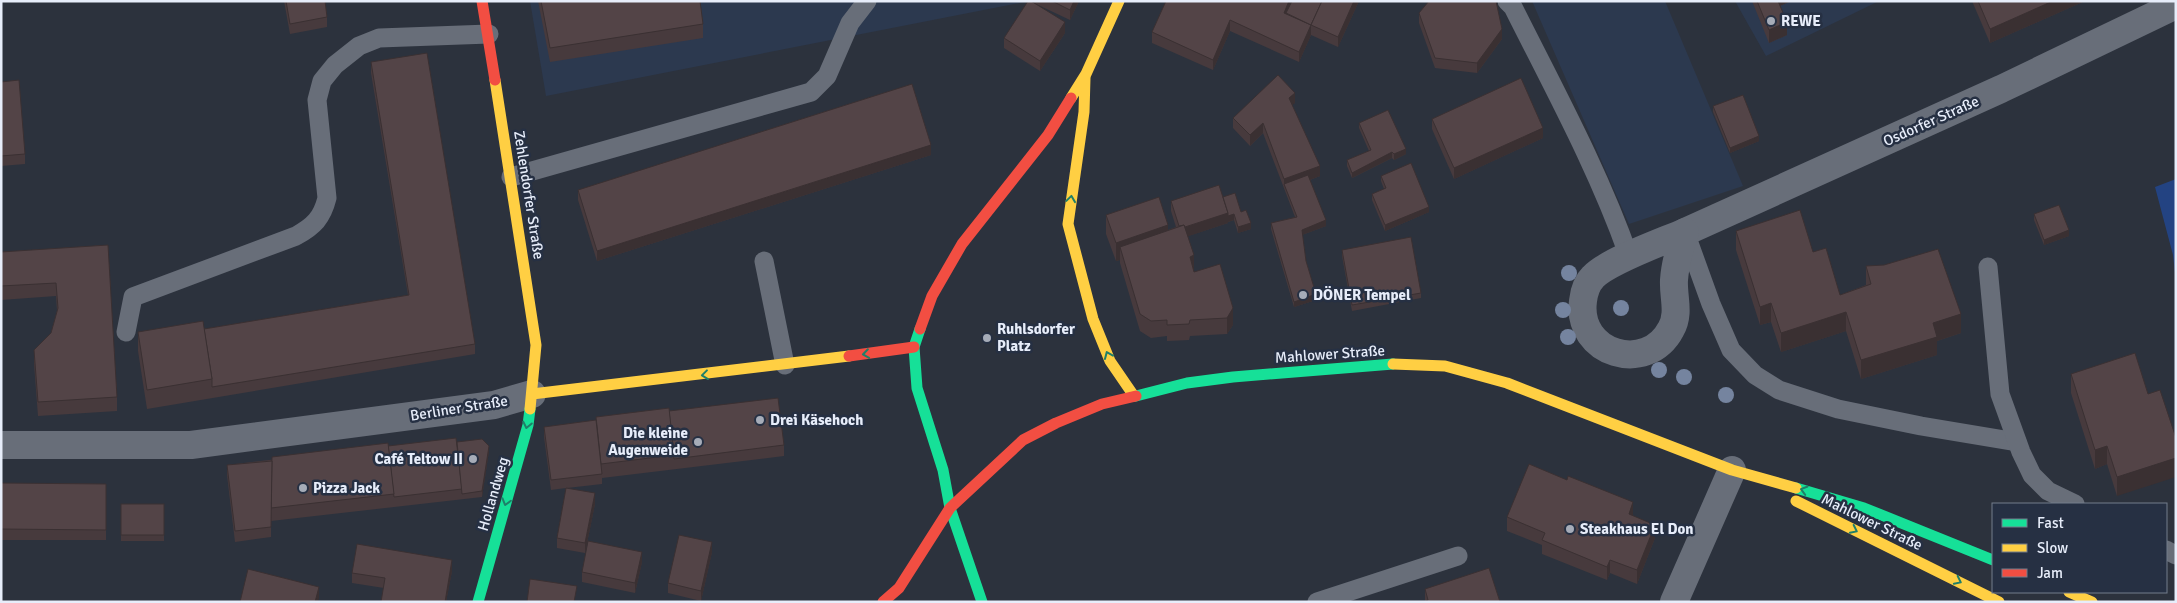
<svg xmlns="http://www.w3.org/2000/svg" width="2177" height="603" font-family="Signika,sans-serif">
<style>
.built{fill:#2c394f}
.green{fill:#234382}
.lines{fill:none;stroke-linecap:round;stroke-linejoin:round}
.lane{stroke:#686e79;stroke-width:19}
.street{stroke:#686e79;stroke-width:28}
.fast{stroke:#16e098;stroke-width:11}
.slow{stroke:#ffcf43;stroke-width:11}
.jam{stroke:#f24e42;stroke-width:11}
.tree{fill:#75849f}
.wall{fill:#473a3d}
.shaded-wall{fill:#3a3032}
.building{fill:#534447;stroke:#3a3032}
.oneway{stroke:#1f7f69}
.poi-dot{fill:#a6acb8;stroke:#263043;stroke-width:2}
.labels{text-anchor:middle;stroke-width:5;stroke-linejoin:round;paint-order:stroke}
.poi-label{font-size:15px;font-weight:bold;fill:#e7edfa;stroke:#263043;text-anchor:start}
.street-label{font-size:15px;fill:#e7edfa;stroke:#263043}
</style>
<rect width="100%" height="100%" fill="#2c323d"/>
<g class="built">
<path d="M530,1H1030L546,96Z"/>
<path d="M1532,1H1665L1743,186L1629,224Z"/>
<path d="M1735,1H1879L1766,56Z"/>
</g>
<path class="green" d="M2176,179V282L2173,255L2155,187Z"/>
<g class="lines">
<g class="lane">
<path d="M1507,1L1513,7C1554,89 1599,171 1629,257"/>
<path d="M511,177L811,92L827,76L850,23L867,1"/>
<path d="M1685,232L1711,304L1731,350L1755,375L1779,390L1838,409L1921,426L2017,442"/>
<path d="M764,261L785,365"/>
<path d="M1988,267L2000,394L2021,452L2032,475L2048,491L2075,504"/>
<path d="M126,332L133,297L296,236C314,226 322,218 327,198L317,100L322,81L335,65L359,46L379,38L489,34"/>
<path d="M2166,550L2176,555"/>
<path d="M1317,602L1458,556"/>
</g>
<g class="street">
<path d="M1685,232L2001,89L2176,5"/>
<path d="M1685,232C1680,247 1675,264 1674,280C1673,297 1680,313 1671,329C1647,375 1576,354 1583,301C1584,292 1587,283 1593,277C1608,261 1662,242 1685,232Z"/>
<path d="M1,445H191L494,405L532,394"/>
<path d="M1674,602L1732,470"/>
</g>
<g class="fast">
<path d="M920,329L914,347L917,388L943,470L950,508L982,602"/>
<path d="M1136,396L1187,383L1233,377L1393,364"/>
<path d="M1796,488L1864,508L1993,560"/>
<path d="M478,602L528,425L530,409"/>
</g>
<g class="slow">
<path d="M1085,78L1084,112L1068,224L1093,319L1110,361L1134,396"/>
<path d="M495,80L536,345L530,409"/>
<path d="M1071,98L1086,74L1119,1"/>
<path d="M1393,364L1445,366L1507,383L1732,470L1796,488"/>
<path d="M532,394L849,356"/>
<path d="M1796,501L1999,602"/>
<path d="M2069,592L2092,602"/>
</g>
<g class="jam">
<path d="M482,1L495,80"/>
<path d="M920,329L932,296L962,244L1048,135L1071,98"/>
<path d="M849,356L914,347"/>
<path d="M883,602L899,588L950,508L1023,440L1056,423L1102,404L1136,396"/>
</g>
</g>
<g class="tree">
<circle cx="1569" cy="273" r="8"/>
<circle cx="1621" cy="308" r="8"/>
<circle cx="1563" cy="310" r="8"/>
<circle cx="1568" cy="337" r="8"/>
<circle cx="1659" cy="370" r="8"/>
<circle cx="1684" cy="377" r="8"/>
<circle cx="1726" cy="395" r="8"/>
</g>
<g class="wall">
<path d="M284,1H325L327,17V27L290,34Z"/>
<path d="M538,1H700L703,24V38L550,62Z"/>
<path d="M1034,1H1079L1070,20L1034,3Z"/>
<path d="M1166,1H1359L1338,47L1311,35L1299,62L1230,31L1213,70L1152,43V32Z"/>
<path d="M1752,1H1791L1780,6L1787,35L1769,43Z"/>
<path d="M1972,1H2085L1990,43Z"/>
<path d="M1419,13L1502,39L1477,73L1435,68L1419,23Z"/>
<path d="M1065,33L1040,71L1004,48V38Z"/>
<path d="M371,62L475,344V354L147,409L138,351V332L204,329L408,295L371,73Z"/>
<path d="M1,82L25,154V164L1,166Z"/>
<path d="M1295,103L1292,105L1320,176L1310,180L1326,226L1302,235L1306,261L1316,300L1294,307L1271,229V223L1295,217L1263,133L1250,146L1233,128V118Z"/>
<path d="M1713,106L1759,141L1730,153L1713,112Z"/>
<path d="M1432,119L1543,138L1454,179L1432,129Z"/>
<path d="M1359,123L1406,154L1394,160L1392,158L1352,178L1347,166V160L1369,151L1359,128Z"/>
<path d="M931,155L597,261L578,200V190Z"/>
<path d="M1381,176L1429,212L1385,231L1372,200V194L1384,189L1381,181Z"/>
<path d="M1223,197L1241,212L1251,229L1238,233L1234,220L1228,222V223L1188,236L1194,272L1233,325L1227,334L1190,336L1189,340L1167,341V336L1151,338L1140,331L1120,263V260L1116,261L1106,234V215L1168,230L1176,227L1171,211V201Z"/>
<path d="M2034,214L2069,236L2044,245L2034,220Z"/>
<path d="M1736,231L1813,252L1840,295L1866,285V266L1961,333L1937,341V355L1861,379L1846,331L1781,352L1771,322L1760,325L1736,250Z"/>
<path d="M108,245L117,397V411L38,416L34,364V350L51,333L57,311L56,296L1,300V252Z"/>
<path d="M1342,250L1421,293V298L1352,311L1342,256Z"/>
<path d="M2071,374L2148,394L2117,496L2107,464L2095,469L2071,393Z"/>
<path d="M669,411L784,445V456L602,478V484L567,488L595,504L585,553L557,548V538L566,488L551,490L544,437V427L596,420V417Z"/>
<path d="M457,442L489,451L482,497L271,521V537L235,542L227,475V465L388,446Z"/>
<path d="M1,483L106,484V540H1Z"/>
<rect x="121" y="504" width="43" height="37"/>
<path d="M1633,516L1655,538L1637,584L1610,573L1607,580L1542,554V545L1507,531V517Z"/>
<path d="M712,552L701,601L668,593V583Z"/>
<path d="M642,562L635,593L582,582V572Z"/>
<path d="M452,571L446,602H381L384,588L352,583V573Z"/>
<path d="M1425,589L1500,602L1425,601Z"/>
</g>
<g class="shaded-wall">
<path d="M1074,1H1079L1070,20V10Z"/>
<path d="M1289,1H1294L1286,18L1284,13Z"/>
<path d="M1354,1H1359L1338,47V37Z"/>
<path d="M1775,1H1791L1775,8Z"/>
<path d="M2053,1H2085L1990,43V29Z"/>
<path d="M1230,20V31L1213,70V60Z"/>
<path d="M1065,22V33L1040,71V61Z"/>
<path d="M1787,22V35L1769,43V30Z"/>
<path d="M1311,25V35L1299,62V52Z"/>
<path d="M1502,29V39L1477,73V63Z"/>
<path d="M1295,93V103L1289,108V98Z"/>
<path d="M1263,123V133L1250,146V135Z"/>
<path d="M1543,128V138L1454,179V168Z"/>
<path d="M1759,136V141L1730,153V148Z"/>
<path d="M931,145V155L597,261V251Z"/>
<path d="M1406,149V154L1394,160V154Z"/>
<path d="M1392,152V158L1352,178V173Z"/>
<path d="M1320,166V176L1286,189L1284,184V179Z"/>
<path d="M1429,207V212L1385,231V225Z"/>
<path d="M1228,213L1234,214V220L1228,222V223L1180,239V229Z"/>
<path d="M1326,220V226L1302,235V230Z"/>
<path d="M1251,223V229L1238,233V227Z"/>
<path d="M1168,225V244L1120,247V260L1116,261V243Z"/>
<path d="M2069,230V236L2044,245V240Z"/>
<path d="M1194,255V271L1190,257Z"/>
<path d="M1316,294V300L1294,307V302Z"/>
<path d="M1771,303V322L1760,325V307Z"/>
<path d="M1233,308V325L1227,334V318Z"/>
<path d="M1846,312V331L1781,352V333Z"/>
<path d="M1961,314V333L1937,341V355L1861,379V360L1933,323Z"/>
<path d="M489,446V451L482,497V491Z"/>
<path d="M2107,446V464L2095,469V450Z"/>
<path d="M2176,458V477L2117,496V477Z"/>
<path d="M595,493V504L585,553V543Z"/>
<path d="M1633,502V516L1629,514Z"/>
<path d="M1655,525V538L1637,584V570Z"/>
<path d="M712,542V552L701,601V591Z"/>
<path d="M642,552V562L635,593V583Z"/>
<path d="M452,560V571L446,602H445Z"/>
<path d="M1610,560V573L1607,580V567Z"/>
<path d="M319,587V598L318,602H315Z"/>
</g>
<g class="building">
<path d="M286,1H325L327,17L290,24Z"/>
<path d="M541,1H700L703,24L550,48Z"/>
<path d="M1028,1H1031L1065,22L1040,61L1004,38Z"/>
<path d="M1052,1H1074L1070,10Z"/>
<path d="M1166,1H1289L1284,13L1311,25L1299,52L1230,20L1213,60L1152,32Z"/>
<path d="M1292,1H1322L1311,25L1286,13Z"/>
<path d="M1322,1H1354L1338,37L1311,25Z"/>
<path d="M1429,1H1496L1502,29L1477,63L1435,58L1419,13Z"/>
<path d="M1757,1H1778L1787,22L1769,30Z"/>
<path d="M1978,1H2053L1990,29Z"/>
<path d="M427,53L475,344L212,387V379L204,329L409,295L371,62Z"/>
<path d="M1278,75L1295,93L1289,98L1320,166L1284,179L1263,123L1250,135L1233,118Z"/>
<path d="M1521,78L1543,128L1454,168L1432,119Z"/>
<path d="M19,80L25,154L1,156V82Z"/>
<path d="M912,84L931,145L597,251L578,190Z"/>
<path d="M1743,95L1759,136L1730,148L1713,106Z"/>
<path d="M1388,110L1406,149L1394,154L1392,152L1352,173L1347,160L1371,150L1359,123Z"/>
<path d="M1411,163L1429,207L1385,225L1372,194L1386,188L1381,176Z"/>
<path d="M1308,175L1326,220L1302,230L1306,261L1316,294L1294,302L1271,223L1297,217L1284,184Z"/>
<path d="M1219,185L1228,213L1185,227L1184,225L1179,226L1171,201Z"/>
<path d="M1235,193L1241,212L1246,210L1251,223L1238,227L1234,214L1228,216V213L1223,197Z"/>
<path d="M1159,197L1168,225L1116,243L1106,215Z"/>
<path d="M2059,205L2069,230L2044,240L2034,214Z"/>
<path d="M1800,210L1813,252L1826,248L1840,295L1871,284L1866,266L1884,265L1938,249L1961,314L1933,323L1937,337L1861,360L1846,312L1781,333L1771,303L1760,307L1736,231Z"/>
<path d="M1184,225L1194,255L1190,257L1194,272L1220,264L1233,308L1227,318L1190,320L1189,324L1167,325V320L1151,321L1140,314L1120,247Z"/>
<path d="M1411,237L1421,293L1352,305L1342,250Z"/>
<path d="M108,245L117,397L38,402L34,350L51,333L58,308L56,283L1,286V252Z"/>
<path d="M203,321L212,379L147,390L138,332Z"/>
<path d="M2135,353L2148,394L2160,390L2176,438V458L2117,477L2107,446L2095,450L2071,374Z"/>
<path d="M778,398L784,445L674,459L669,411Z"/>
<path d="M669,408L674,455L601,464L596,417Z"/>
<path d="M596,420L602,474L551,480L544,427Z"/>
<path d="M456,438L462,489L394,497L388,446Z"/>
<path d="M482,439L489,446L482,491L462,494L457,442Z"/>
<path d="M388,443L394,494L271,508L272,457Z"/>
<path d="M272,461L271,527L235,531L227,465Z"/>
<path d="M1529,464L1567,480L1568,476L1633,502L1629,514L1655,525L1637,570L1610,560L1607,567L1542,540L1545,533L1507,517Z"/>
<path d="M1,483L106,484V530L1,529Z"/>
<path d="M566,488L595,493L585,543L557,538Z"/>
<rect x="121" y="504" width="43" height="31"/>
<path d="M679,535L712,542L701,591L668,583Z"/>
<path d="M588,541L642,552L635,583L582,572Z"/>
<path d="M357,544L452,560L445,602H381L385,578L352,573Z"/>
<path d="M1489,568L1500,602H1424L1428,600L1425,589Z"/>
<path d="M248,569L319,587L315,602H240Z"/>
<path d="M530,579L577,586L574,602H527Z"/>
</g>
<defs><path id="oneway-chevron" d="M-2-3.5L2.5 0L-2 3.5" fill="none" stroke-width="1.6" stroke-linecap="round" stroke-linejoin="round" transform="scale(1.25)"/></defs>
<g class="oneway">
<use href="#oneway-chevron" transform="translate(1071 199) rotate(-82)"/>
<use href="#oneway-chevron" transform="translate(866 354) rotate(172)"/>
<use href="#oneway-chevron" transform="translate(1108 355) rotate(-113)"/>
<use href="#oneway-chevron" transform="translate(705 375) rotate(173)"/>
<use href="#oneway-chevron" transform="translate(527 425) rotate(102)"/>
<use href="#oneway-chevron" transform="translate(1804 490) rotate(-164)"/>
<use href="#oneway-chevron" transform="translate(506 502) rotate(106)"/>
<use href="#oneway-chevron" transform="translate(1854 530) rotate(26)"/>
<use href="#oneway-chevron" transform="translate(1958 581) rotate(26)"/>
</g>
<g class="poi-dot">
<circle cx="1771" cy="21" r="5"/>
<circle cx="1303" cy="295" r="5"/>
<circle cx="987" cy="338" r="5"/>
<circle cx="760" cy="420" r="5"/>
<circle cx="698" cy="442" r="5"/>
<circle cx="473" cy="459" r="5"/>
<circle cx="303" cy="488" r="5"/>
<circle cx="1570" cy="529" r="5"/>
</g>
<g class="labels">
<g class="poi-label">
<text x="1781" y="26">REWE</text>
<text x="1313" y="300">DÖNER Tempel</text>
<text x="997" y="334">Ruhlsdorfer<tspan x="997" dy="17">Platz</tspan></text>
<text x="770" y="425">Drei Käsehoch</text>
<text x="688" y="438" text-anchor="end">Die kleine<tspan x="688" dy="17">Augenweide</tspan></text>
<text x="463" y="464" text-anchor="end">Café Teltow II</text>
<text x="313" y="493">Pizza Jack</text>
<text x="1580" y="534">Steakhaus El Don</text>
</g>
<g class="street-label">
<text transform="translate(1931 121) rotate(-24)" y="5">Osdorfer Straße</text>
<text transform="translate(529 195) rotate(81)" y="5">Zehlendorfer Straße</text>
<text transform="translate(1330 354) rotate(-4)" y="5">Mahlower Straße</text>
<text transform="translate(459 408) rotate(-9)" y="5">Berliner Straße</text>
<text transform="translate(493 494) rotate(-74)" y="5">Hollandweg</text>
<text transform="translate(1872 522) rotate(26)" y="5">Mahlower Straße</text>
</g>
</g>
<rect width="2177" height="603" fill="none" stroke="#e7edfa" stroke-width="5"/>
<rect x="1992" y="503" width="175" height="90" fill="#263043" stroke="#737c8c"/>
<rect x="2002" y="519" width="25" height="8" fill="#16e098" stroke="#737c8c"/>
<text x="2037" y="528" font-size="15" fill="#e7edfa">Fast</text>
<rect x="2002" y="544" width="25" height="8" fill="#ffcf43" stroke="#737c8c"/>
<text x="2037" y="553" font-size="15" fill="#e7edfa">Slow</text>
<rect x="2002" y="569" width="25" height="8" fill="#f24e42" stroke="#737c8c"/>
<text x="2037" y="578" font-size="15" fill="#e7edfa">Jam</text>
</svg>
